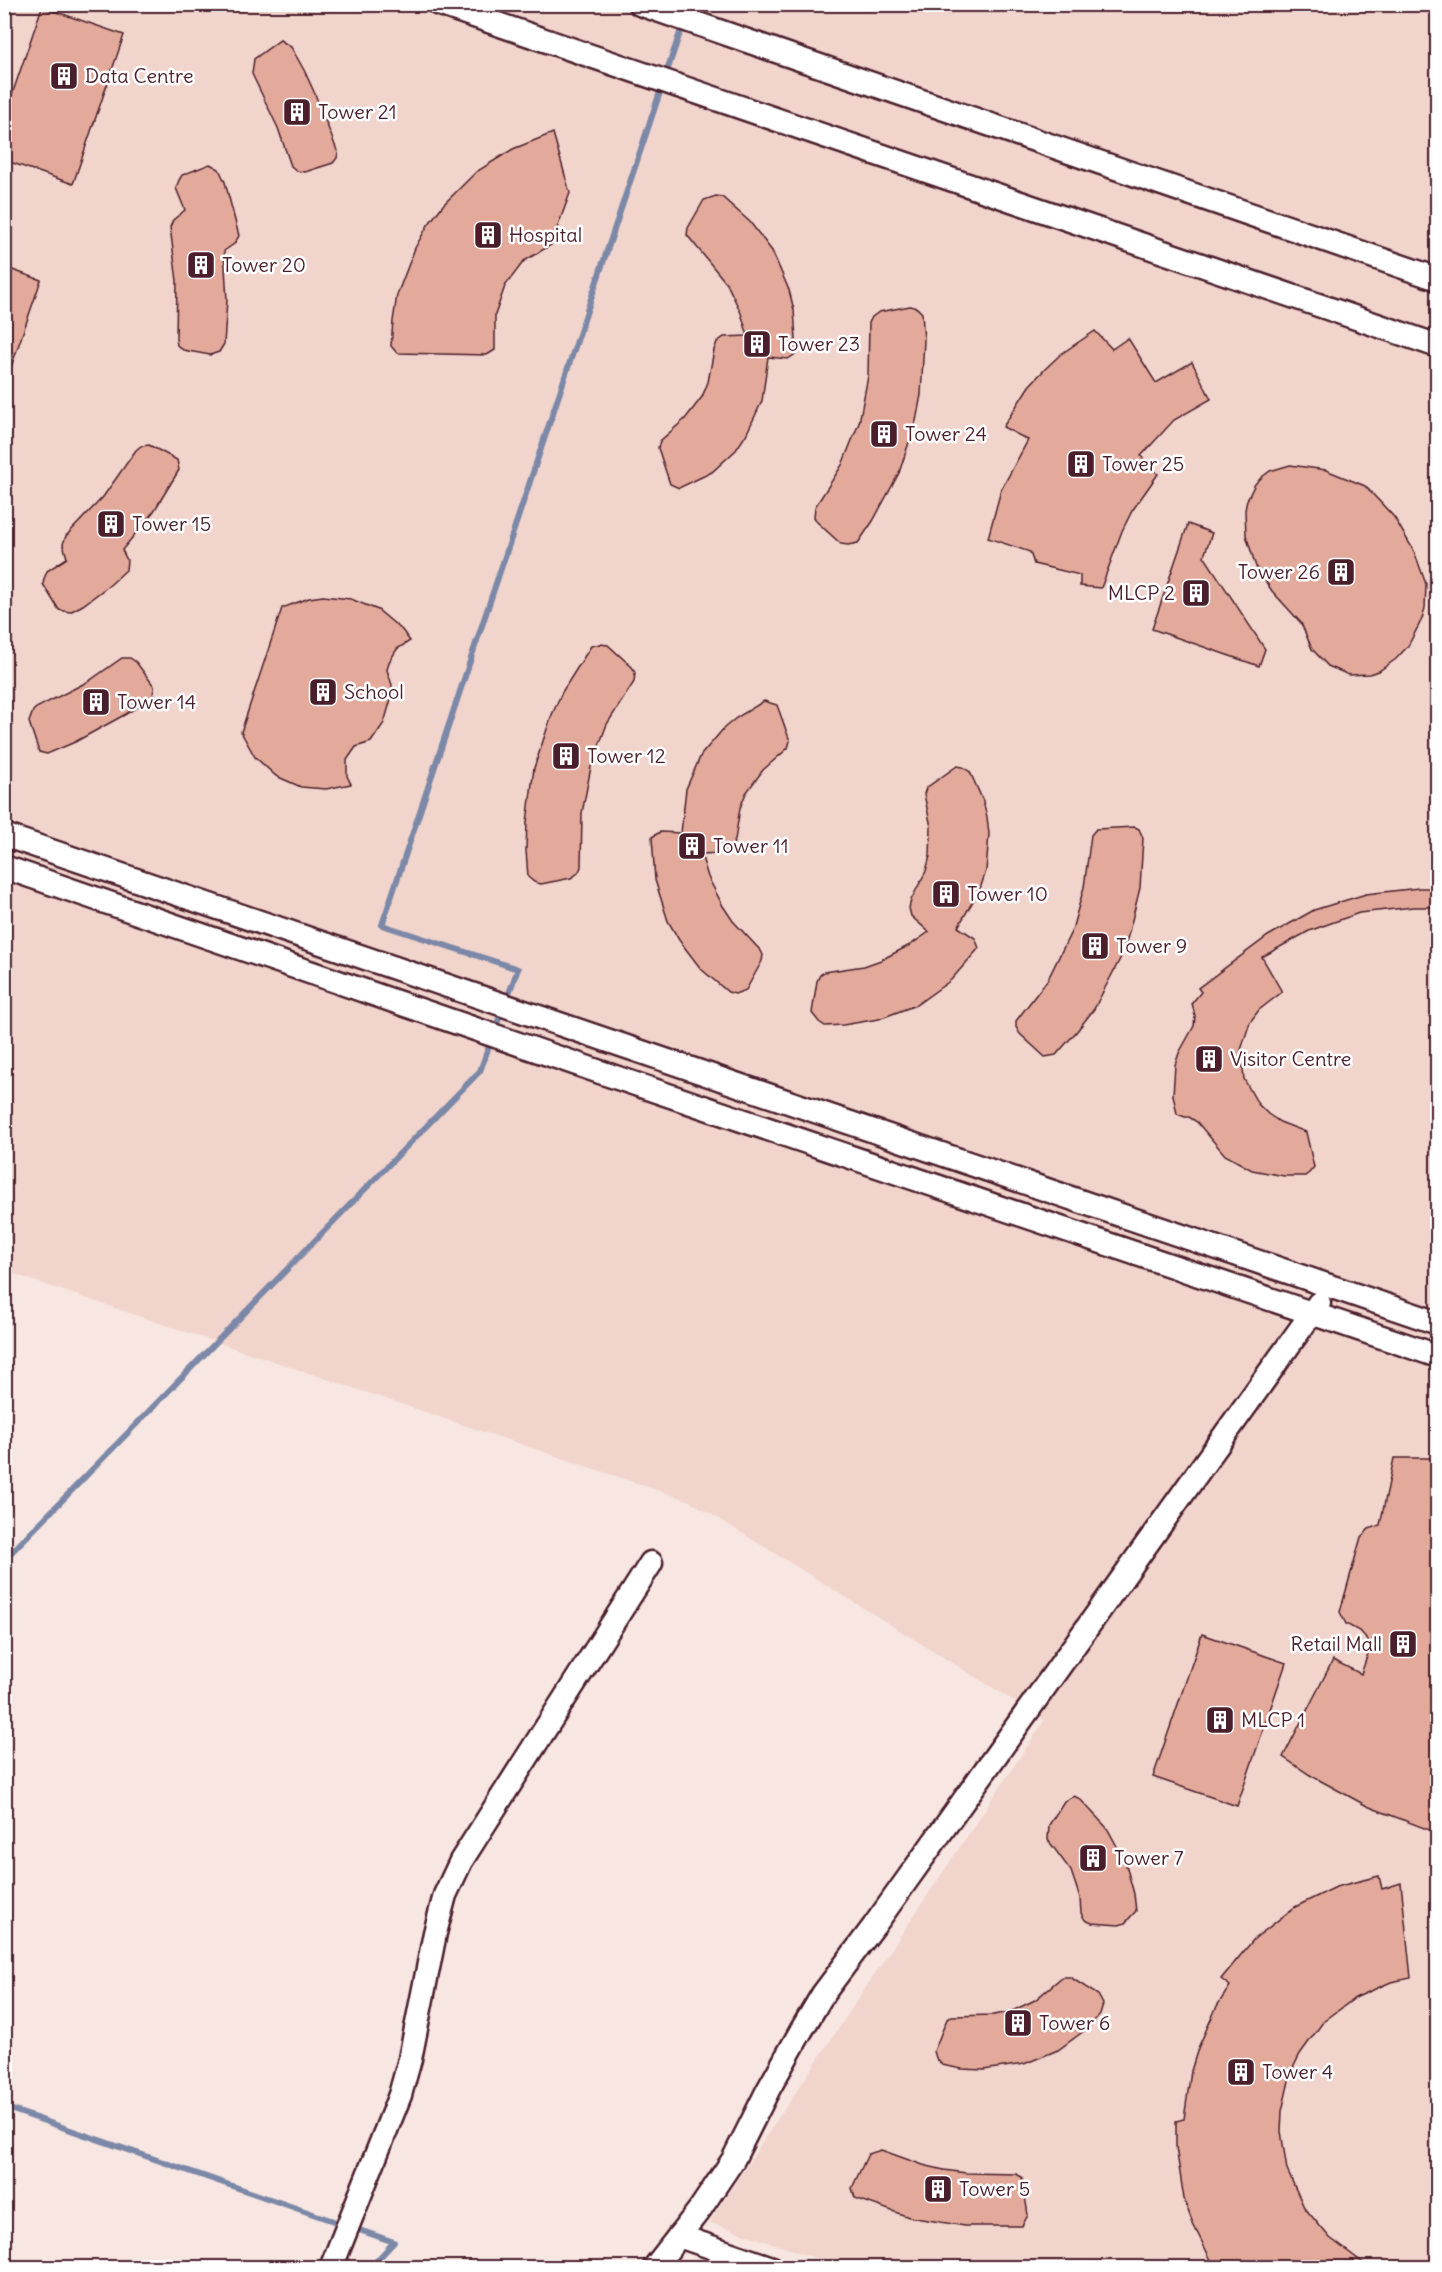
<svg xmlns="http://www.w3.org/2000/svg" width="1442" height="2272" font-family="Delius,sans-serif">
<style>
.built{fill:#f1d4cc}
.lines{fill:none;stroke-linecap:round;stroke-linejoin:round}
.stream{stroke:#7b88a7;stroke-width:6}
.building{fill:#e3aa9c;stroke:#4a1f2b;stroke-width:1.5}
.minor-casing{stroke:#4a1f2b;stroke-width:27}
.minor{stroke:#fff;stroke-width:22}
.labels{text-anchor:middle;stroke-width:5;stroke-linejoin:round;paint-order:stroke}
.poi-label{font-size:20px;fill:#4a1f2b;stroke:#fff;text-anchor:start}
</style>
<rect width="100%" height="100%" fill="#f7e6e1"/>
<filter id="ink" filterUnits="userSpaceOnUse"><feTurbulence type="fractalNoise" baseFrequency=".0167" numOctaves="2"/><feDisplacementMap in="SourceGraphic" scale="12" xChannelSelector="R" yChannelSelector="G"/><feConvolveMatrix kernelMatrix="1 2 1 2 8 2 1 2 1" color-interpolation-filters="sRGB"/></filter>
<g filter="url(#ink)">
<path class="built" d="M5,5H1437V2267H842L709,2222L1045,1720L690,1501L5,1271Z"/>
<g class="lines">
<g class="stream">
<path d="M665,77L683,24"/>
<path d="M506,1001L518,969L382,925L662,86"/>
<path d="M4,1560L480,1071L502,1010"/>
<path d="M4,2107L394,2242L370,2268"/>
</g>
</g>
<g class="building">
<path d="M42,7L124,35L73,184L4,160V118Z"/>
<path d="M280,40L291,47L304,70L315,94L338,153L337,158L333,163L305,172L297,171L291,166L278,128L252,74L254,59Z"/>
<path d="M553,133L570,193L551,245L524,261L505,286L495,315V350L487,355L397,353L391,346L393,321L397,295L415,248L428,225L443,205L476,172L513,149Z"/>
<path d="M210,164L219,169L225,182L239,236L234,244L224,251L227,300L224,344L219,352L210,355L183,350L177,345L176,339L177,281L170,227L173,220L185,210L176,188L179,180L182,175Z"/>
<path d="M716,196L722,197L750,222L772,251L789,290L794,310L797,353L788,359L768,357L762,401L746,435L736,450L712,472L679,488L670,484L658,448L660,441L685,419L702,397L708,382L714,350L717,342L724,337L748,336L741,313L727,284L687,235L688,228L704,200Z"/>
<path d="M4,267L41,280L7,379H4Z"/>
<path d="M910,306L917,308L922,313L924,340L921,395L916,421L899,473L873,521L858,543L848,545L841,544L817,522L814,517L815,507L842,465L859,423L868,376L869,323L872,317L879,312Z"/>
<path d="M1095,331L1112,349L1128,338L1156,383L1192,362L1211,399L1174,420L1141,456L1158,474L1132,511L1122,531L1101,588L1080,586V575L1034,564L1030,552L988,538L1001,490L1028,440L1003,427L1029,386L1046,368L1061,354Z"/>
<path d="M149,445L177,460L179,470L154,511L122,550L127,560L126,570L111,584L83,605L70,612L59,610L43,584L44,579L47,571L67,558L63,544L66,536L103,497L136,450L141,446Z"/>
<path d="M1290,465L1326,470L1365,486L1394,517L1414,551L1426,584L1425,608L1422,619L1408,646L1396,659L1379,671L1369,674L1349,675L1328,666L1312,649L1301,623L1272,591L1256,567L1246,535L1245,510L1247,500L1255,484L1262,477L1270,471Z"/>
<path d="M1188,524L1212,533L1204,556L1265,649L1259,666L1152,629Z"/>
<path d="M323,596L351,599L378,610L402,630L410,641L397,649L389,662L387,670L392,685L391,699L384,723L371,742L356,747L347,760V776L351,784L326,789L301,787L276,776L255,757L241,732L282,608L309,598Z"/>
<path d="M600,644L608,645L632,667L635,673L634,682L607,724L591,767L582,813L581,867L578,873L571,878L541,884L534,882L528,877L526,850L527,822L534,768L551,717L562,692L591,646Z"/>
<path d="M122,658H130L136,662L154,686L153,697L126,714L75,742L47,754L39,752L29,722L33,711L36,708L89,681Z"/>
<path d="M764,701L777,705L790,741L788,748L763,770L746,793L740,808L735,840L731,848L725,853L701,854L708,877L723,906L733,921L761,951L763,955L762,961L746,990L735,994L728,992L701,969L679,940L668,921L655,880L652,837L660,832L681,833L686,789L701,755L724,728L736,718Z"/>
<path d="M957,766L963,767L970,772L983,801L987,817L989,834L986,871L980,889L958,927L975,938L979,948L951,980L916,1005L879,1019L843,1025L825,1026L819,1022L812,1013L817,981L820,975L824,972L864,966L881,960L910,945L929,932L911,916L909,908L911,900L926,871L930,856L931,827L924,794L926,788Z"/>
<path d="M1135,827L1139,829L1143,838L1140,888L1128,936L1120,959L1094,1009L1077,1031L1056,1055L1045,1057L1020,1034L1016,1027V1021L1048,979L1072,930L1084,887L1091,835L1096,829Z"/>
<path d="M1419,888H1437V907H1413L1359,913L1309,931L1262,957L1282,992L1259,1010L1250,1022L1241,1050L1244,1079L1258,1104L1268,1114L1280,1122L1306,1132L1314,1167L1309,1173L1305,1176H1284L1252,1170L1225,1155L1197,1122L1189,1117H1185L1177,1114L1173,1095L1175,1065L1179,1053L1194,1026L1195,1016L1192,1003L1201,992L1198,988L1268,936L1314,910L1366,894Z"/>
<path d="M1394,1458H1437V1833L1367,1806L1310,1775L1283,1757L1333,1660L1361,1674L1370,1648L1368,1640L1361,1632L1346,1624L1340,1612L1361,1537L1369,1529L1380,1525Z"/>
<path d="M1202,1634L1286,1663L1237,1806L1153,1777Z"/>
<path d="M1074,1796L1080,1799L1107,1828L1125,1861L1134,1894L1136,1911L1125,1923L1119,1925L1092,1923L1085,1920L1081,1913L1080,1898L1071,1871L1048,1840L1049,1825L1064,1801Z"/>
<path d="M1379,1876L1382,1889L1401,1883L1411,1978L1391,1982L1355,1998L1323,2022L1300,2054L1291,2072L1282,2111L1281,2131L1287,2170L1304,2207L1330,2238L1370,2268H1215L1193,2224L1184,2199L1176,2147V2121L1184,2119L1191,2071L1198,2048L1217,2006L1230,1986L1221,1979L1254,1939L1295,1907L1336,1887Z"/>
<path d="M1062,1977H1070L1098,1995L1103,2004L1100,2014L1088,2028L1058,2050L1024,2064L983,2070L962,2069L942,2065L936,2058L934,2051L947,2019L952,2016L994,2015L1010,2012L1035,2000Z"/>
<path d="M881,2150L923,2165L944,2170L966,2173L1016,2174L1022,2177L1028,2215L1022,2226H965L909,2217L855,2198L852,2188L868,2154Z"/>
</g>
<g class="lines">
<g class="minor-casing">
<g id="minor">
<path d="M439,4L1438,346"/>
<path d="M640,4L1438,279"/>
<path d="M4,835L1438,1323"/>
<path d="M4,867L603,1073L1438,1356"/>
<path d="M679,2236L772,2268"/>
<path d="M331,2268L400,2095L410,2059L435,1933L445,1895L461,1861L651,1563"/>
<path d="M654,2268L700,2209L733,2160L768,2090L801,2031L823,1994L874,1926L1319,1303"/>
</g>
</g>
<use href="#minor" class="minor"/>
</g>
</g>
<defs>
<g id="building-square" transform="scale(1.5)"><rect x="-9" y="-9" width="18" height="18" rx="4" fill="#4a1f2b" stroke="#fff"/><path d="M-4-6H4V6H1V3H-1V6H-4ZM-2.5-4.3h1.7v1.8h-1.7ZM.8-4.3h1.7v1.8H.8ZM-2.5-1h1.7V.8h-1.7ZM.8-1h1.7V.8H.8Z" fill="#fff"/></g>
</defs>
<g fill-rule="evenodd">
<use href="#building-square" x="64" y="76"/>
<use href="#building-square" x="297" y="112"/>
<use href="#building-square" x="488" y="235"/>
<use href="#building-square" x="201" y="265"/>
<use href="#building-square" x="757" y="344"/>
<use href="#building-square" x="884" y="434"/>
<use href="#building-square" x="1081" y="464"/>
<use href="#building-square" x="111" y="524"/>
<use href="#building-square" x="1341" y="572"/>
<use href="#building-square" x="1196" y="593"/>
<use href="#building-square" x="323" y="692"/>
<use href="#building-square" x="96" y="702"/>
<use href="#building-square" x="566" y="756"/>
<use href="#building-square" x="692" y="846"/>
<use href="#building-square" x="946" y="894"/>
<use href="#building-square" x="1095" y="946"/>
<use href="#building-square" x="1209" y="1059"/>
<use href="#building-square" x="1403" y="1644"/>
<use href="#building-square" x="1220" y="1720"/>
<use href="#building-square" x="1093" y="1858"/>
<use href="#building-square" x="1018" y="2023"/>
<use href="#building-square" x="1241" y="2072"/>
<use href="#building-square" x="938" y="2189"/>
</g>
<g class="labels">
<g class="poi-label">
<text x="85" y="83">Data Centre</text>
<text x="318" y="119">Tower 21</text>
<text x="509" y="242">Hospital</text>
<text x="222" y="272">Tower 20</text>
<text x="778" y="351">Tower 23</text>
<text x="905" y="441">Tower 24</text>
<text x="1102" y="471">Tower 25</text>
<text x="132" y="531">Tower 15</text>
<text x="1320" y="579" text-anchor="end">Tower 26</text>
<text x="1175" y="600" text-anchor="end">MLCP 2</text>
<text x="344" y="699">School</text>
<text x="117" y="709">Tower 14</text>
<text x="587" y="763">Tower 12</text>
<text x="713" y="853">Tower 11</text>
<text x="967" y="901">Tower 10</text>
<text x="1116" y="953">Tower 9</text>
<text x="1230" y="1066">Visitor Centre</text>
<text x="1382" y="1651" text-anchor="end">Retail Mall</text>
<text x="1241" y="1727">MLCP 1</text>
<text x="1114" y="1865">Tower 7</text>
<text x="1039" y="2030">Tower 6</text>
<text x="1262" y="2079">Tower 4</text>
<text x="959" y="2196">Tower 5</text>
</g>
</g>
<rect width="1442" height="2272" fill="none" stroke="#fff" stroke-width="24"/>
<rect x="12" y="12" width="1418" height="2248" fill="none" stroke="#4a1f2b" stroke-width="2" filter="url(#ink)"/>
</svg>
